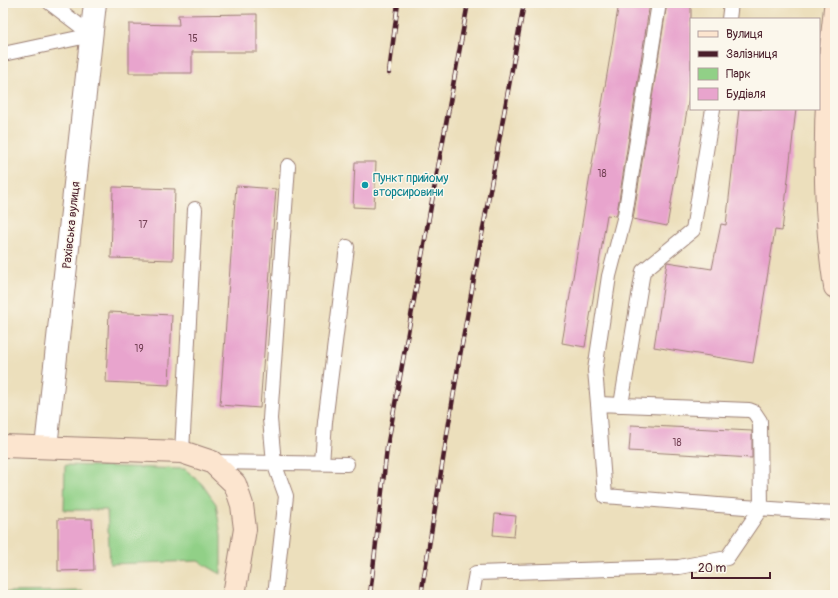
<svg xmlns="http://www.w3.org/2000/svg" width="838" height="598" font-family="Pangolin,sans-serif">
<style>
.green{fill:#91d087;stroke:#6e7859}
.building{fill:#e8a4cd}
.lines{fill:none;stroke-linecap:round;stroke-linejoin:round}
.lane-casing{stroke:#9b7f74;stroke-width:16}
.street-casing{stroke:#9b7f74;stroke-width:24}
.secondary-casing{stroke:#9b7f74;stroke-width:24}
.lane{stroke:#fff;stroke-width:14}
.street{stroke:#fff;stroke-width:22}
.secondary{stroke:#fce5cf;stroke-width:22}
.rail-casing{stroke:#4a1f2b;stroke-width:4.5}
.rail{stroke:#fbf7ec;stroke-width:3;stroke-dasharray:9;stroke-linecap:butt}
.culture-dot{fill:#0f9aa8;stroke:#fbf7ec;stroke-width:1.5}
.labels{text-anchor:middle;stroke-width:3;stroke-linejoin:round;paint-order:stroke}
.number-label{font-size:10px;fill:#724054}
.culture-label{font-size:12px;fill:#0d838f;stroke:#fbf7ec;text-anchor:start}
.street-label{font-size:12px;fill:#4a1f2b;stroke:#fbf7ec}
</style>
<rect width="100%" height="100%" fill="#fbf7ec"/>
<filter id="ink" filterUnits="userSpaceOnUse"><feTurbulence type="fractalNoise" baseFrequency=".025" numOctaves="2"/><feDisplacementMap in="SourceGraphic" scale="8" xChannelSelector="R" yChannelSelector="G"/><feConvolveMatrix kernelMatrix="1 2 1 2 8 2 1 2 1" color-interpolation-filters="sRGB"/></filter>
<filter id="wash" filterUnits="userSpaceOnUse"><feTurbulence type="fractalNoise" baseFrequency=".012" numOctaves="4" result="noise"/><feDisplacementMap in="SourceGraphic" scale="16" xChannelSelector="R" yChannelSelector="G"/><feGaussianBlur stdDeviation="0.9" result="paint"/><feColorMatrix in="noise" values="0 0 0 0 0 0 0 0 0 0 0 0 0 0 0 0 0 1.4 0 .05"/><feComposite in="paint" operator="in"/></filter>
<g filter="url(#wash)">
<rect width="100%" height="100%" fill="#ecdfbc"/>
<g class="green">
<path d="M65,465L185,469L202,484L216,504L221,536V574L198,561L110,564L107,510H64Z"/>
<path d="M83,591L85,595H3V592Z"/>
</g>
<g id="blocks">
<g class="building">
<path d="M619,3H650L617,213L616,216L607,215L585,347L562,343Z"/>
<path d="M667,3H691V87L667,226L633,219Z"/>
<path d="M257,14V52H192V73H129V24L179,25L178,15Z"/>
<path d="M739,109H796L782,231L775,230L753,363L654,347L667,262L712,269L721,224L726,225Z"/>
<path d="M355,162H376L374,208L353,207Z"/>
<path d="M236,186L276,189L260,408L220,405Z"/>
<path d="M113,187L175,189L173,260L111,258Z"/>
<path d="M109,312L172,315L169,385L106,382Z"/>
<path d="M631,425L752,431V458L629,451Z"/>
<path d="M495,514L516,516L514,537L493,535Z"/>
<path d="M58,519H92L94,570L58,571Z"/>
</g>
</g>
</g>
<g filter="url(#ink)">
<use href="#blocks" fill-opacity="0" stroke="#9b7f74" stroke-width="1"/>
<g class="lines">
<g class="lane-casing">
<g id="lane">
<path d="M50,3L92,35"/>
<path d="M729,19L731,3"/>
<path d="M3,54L92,35"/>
<path d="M598,404L595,370L609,276L625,215L659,3"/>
<path d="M621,405L643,271L693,230L713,109"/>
<path d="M182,452L195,209"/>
<path d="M212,462L347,464"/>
<path d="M322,463L325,422L347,247"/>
<path d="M275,595L286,496L274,463L270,419L288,166"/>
<path d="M472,595L476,573L679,567L727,558L761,508L760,421L754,412L749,410L598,404L605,496C681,502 758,509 835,513"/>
</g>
</g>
<g class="street-casing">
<path id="street" d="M46,447L95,3"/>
</g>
<g class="secondary-casing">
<g id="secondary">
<path d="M835,8C824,100 821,195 835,287"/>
<path d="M3,446L182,452L212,462L235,484L242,505L245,529L234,595"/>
</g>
</g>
<use href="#lane" class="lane"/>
<use href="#street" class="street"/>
<use href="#secondary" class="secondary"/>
<g class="rail-casing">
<g id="rail">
<path d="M389,73L398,3"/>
<path d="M370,595L387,448L468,3"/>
<path d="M421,595L459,361L524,3"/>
</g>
</g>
<use href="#rail" class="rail"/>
</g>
</g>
<circle class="culture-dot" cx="365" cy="185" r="4"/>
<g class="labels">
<g class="number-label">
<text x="193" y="42">15</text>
<text x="602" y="177">18</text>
<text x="143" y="228">17</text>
<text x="139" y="352">19</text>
<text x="677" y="446">18</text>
</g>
<g class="culture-label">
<text x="373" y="182">Пункт прийому<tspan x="373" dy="14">вторсировини</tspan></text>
</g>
<g class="street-label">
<text transform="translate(71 225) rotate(-84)" y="4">Рахівська вулиця</text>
</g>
</g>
<rect width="838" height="598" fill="none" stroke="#fbf7ec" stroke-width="16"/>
<rect x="690" y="18" width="130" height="92" fill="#fbf7ec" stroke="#b4a19f"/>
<rect x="698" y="31" width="20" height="6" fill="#fce5cf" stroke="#b4a19f"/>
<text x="726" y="38" font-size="12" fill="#4a1f2b">Вулиця</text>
<rect x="698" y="51" width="20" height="6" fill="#4a1f2b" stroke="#b4a19f"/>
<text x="726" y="58" font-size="12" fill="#4a1f2b">Залізниця</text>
<rect x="698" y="68" width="20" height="12" fill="#91d087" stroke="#b4a19f"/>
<text x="726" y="78" font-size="12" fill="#4a1f2b">Парк</text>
<rect x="698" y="88" width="20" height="12" fill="#e8a4cd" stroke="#b4a19f"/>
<text x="726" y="98" font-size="12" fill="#4a1f2b">Будівля</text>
<path d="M692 572v6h78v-6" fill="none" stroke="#4a1f2b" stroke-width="2"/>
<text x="698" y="572" font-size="12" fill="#4a1f2b" stroke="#fbf7ec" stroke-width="3" paint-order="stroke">20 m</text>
</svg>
